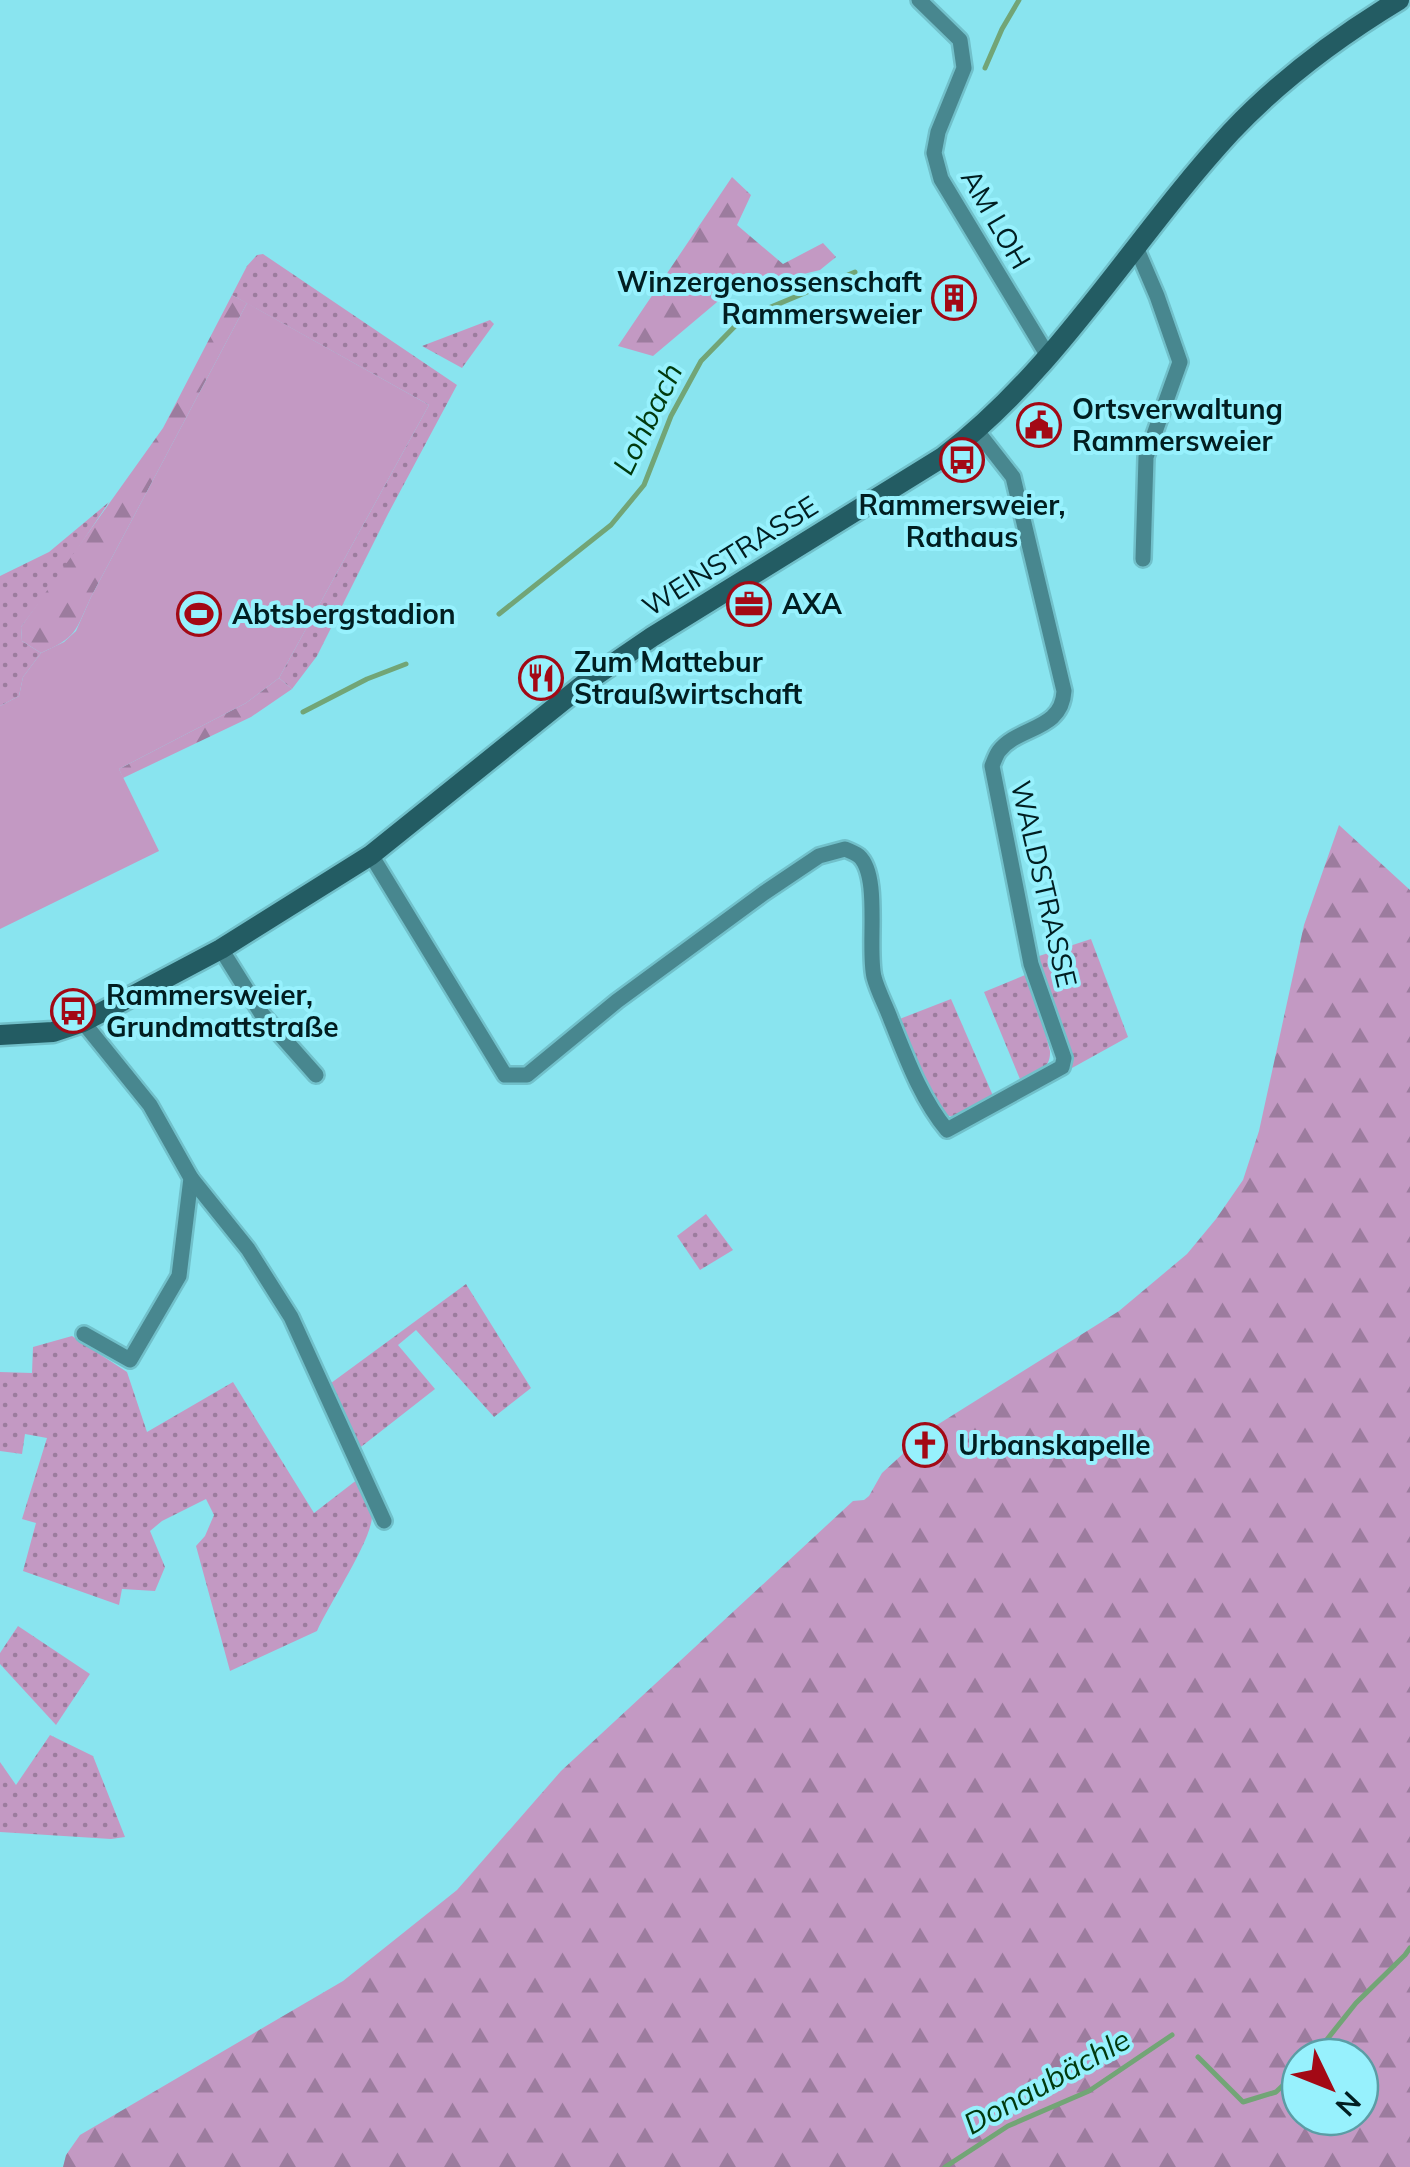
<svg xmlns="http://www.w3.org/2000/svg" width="1410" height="2167" font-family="Mulish,sans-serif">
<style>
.grass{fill:url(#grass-dots)}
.forest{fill:url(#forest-firs);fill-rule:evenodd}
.green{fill:#c399c3}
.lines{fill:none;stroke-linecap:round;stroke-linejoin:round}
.stream{stroke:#72a576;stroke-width:5}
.street-casing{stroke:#71c0ca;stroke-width:20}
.secondary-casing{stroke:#71c0ca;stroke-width:25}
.street{stroke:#48878f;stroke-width:15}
.secondary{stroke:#235c63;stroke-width:20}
.labels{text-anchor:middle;stroke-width:8;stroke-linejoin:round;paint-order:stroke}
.street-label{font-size:28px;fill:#011e21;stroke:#97f1fd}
.poi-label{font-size:28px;font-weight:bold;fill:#011e21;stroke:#97f1fd;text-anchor:start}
.water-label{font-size:30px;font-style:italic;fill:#003a0d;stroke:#97f1fd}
</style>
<defs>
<pattern id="grass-dots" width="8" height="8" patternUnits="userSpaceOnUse" patternTransform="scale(2.5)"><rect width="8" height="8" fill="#c399c3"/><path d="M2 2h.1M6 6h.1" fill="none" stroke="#9c7c9e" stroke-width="1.8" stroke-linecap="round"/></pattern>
<pattern id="forest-firs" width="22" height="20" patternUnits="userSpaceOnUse" patternTransform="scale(2.5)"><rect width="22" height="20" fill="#c399c3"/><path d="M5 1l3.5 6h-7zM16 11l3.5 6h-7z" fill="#9c7c9e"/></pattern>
</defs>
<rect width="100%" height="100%" fill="#89e4ef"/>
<g class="grass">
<path d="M263,254L457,385L388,514L317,656L292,689L279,678L429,405L232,295L247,266L257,255Z"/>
<path d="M490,320L494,324L462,368L422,346Z"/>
<path d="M109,502L62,572L21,627L22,641L41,653L23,677L19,696L0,706V576L49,552Z"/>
<path d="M1091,939L1128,1037L1072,1068L1036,957Z"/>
<path d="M1030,973L1050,1051C1051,1069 1036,1074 1022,1084L984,992Z"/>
<path d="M951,999L994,1098L956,1118L946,1115L939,1108L897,1020Z"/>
<path d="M706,1214L733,1250L700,1270L677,1236Z"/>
<path d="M466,1284L531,1388L494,1417L416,1330L398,1345L435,1389L357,1450L327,1386Z"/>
<path d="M72,1336L127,1372L147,1432L233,1382L314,1513L358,1479C363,1490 372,1504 372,1516C372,1540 329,1604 317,1631L230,1671L196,1546L205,1536L214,1515L206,1499L162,1521L150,1531L165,1567L155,1591L122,1589L119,1605L23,1571L36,1523L22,1519L47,1438L25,1434L22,1454L0,1451V1372L32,1373L33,1347Z"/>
<path d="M18,1626L90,1674L56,1725L0,1664V1653Z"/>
<path d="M50,1735L93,1756L125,1837L111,1839L0,1832V1762L16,1785Z"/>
</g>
<g class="forest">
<path d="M732,177L751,195L737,225L783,264L823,243L836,257L820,270L729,292L653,356L618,346Z"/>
<path d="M232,295L247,303L91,597C75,632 77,637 41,653L22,641L21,627L163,428Z"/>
<path d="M279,678L292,689L251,717L123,778L119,769L246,703Z"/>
<path d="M1339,825L1410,890V2167H63L66,2155L80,2135L343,1981L457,1890L561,1771L853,1501L864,1500L869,1496L882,1473L929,1430L1119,1311L1187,1254L1216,1219L1243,1180L1259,1131L1304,925ZM1300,2057H1360V2117H1300Z"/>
</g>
<path class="green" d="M247,303L429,405L279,678L246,703L119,769L159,851L0,929V706L19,696L23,677L41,653L64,642L76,631L91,597Z"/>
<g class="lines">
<g class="stream">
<path d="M985,68L1002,29L1019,0"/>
<path d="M499,614L611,525L644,485L671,416L701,361L742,319L855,272"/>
<path d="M303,712L367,679L406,664"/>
<path d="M1198,2057L1243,2102L1276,2092L1300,2069"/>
<path d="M1313,2057L1356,2003L1405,1955L1410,1948"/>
<path d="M945,2167L1008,2126L1089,2091L1172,2035"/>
</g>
<g class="street-casing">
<g id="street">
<path d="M919,0L960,40L964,68L938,132L934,153L941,179L1048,356"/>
<path d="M1136,247L1157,296L1180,362L1146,457L1143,559"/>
<path d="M371,855L505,1075H527L617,1001L764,893L819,856L845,849C850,851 855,853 859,856C881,876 867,948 874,977C878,992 886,1006 891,1020C906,1057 921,1099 947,1130L1062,1067L1064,1058L1031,964L992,766C994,761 996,755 999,751C1018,726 1062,731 1064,691L1013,477L977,431"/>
<path d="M221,949L261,1013L316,1075"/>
<path d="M83,1022L150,1105L191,1178L179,1276L130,1360L84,1334"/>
<path d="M191,1178L248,1249L291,1317L384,1521"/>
</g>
</g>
<g class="secondary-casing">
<path id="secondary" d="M0,1035L53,1032L83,1022L221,949L371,855L589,680L652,637L943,457C1059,369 1133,238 1231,132C1280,80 1338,37 1399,0"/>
</g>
<use href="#street" class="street"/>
<use href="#secondary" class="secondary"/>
</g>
<defs>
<g id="building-ring" transform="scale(2.25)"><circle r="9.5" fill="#97f1fd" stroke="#a30915" stroke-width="1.5"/><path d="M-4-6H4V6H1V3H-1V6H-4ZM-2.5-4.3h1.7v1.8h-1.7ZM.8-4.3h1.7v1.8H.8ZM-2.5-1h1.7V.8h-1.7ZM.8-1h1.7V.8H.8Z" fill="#a30915"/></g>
<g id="civic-ring" transform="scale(2.25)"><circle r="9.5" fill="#97f1fd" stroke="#a30915" stroke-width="1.5"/><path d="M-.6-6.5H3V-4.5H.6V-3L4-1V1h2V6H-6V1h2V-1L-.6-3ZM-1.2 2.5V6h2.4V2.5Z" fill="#a30915"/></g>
<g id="bus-ring" transform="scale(2.25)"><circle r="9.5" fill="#97f1fd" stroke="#a30915" stroke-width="1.5"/><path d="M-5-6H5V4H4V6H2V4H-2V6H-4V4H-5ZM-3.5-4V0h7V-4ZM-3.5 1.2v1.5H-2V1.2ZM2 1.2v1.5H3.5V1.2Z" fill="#a30915"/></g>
<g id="office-ring" transform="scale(2.25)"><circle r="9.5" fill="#97f1fd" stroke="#a30915" stroke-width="1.5"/><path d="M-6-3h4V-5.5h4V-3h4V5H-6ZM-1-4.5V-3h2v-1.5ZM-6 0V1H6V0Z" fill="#a30915"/></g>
<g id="stadium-ring" transform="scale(2.25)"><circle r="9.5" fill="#97f1fd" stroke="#a30915" stroke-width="1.5"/><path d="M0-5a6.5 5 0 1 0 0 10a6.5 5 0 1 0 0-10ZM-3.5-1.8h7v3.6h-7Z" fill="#a30915"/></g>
<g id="restaurant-ring" transform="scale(2.25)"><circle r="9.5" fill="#97f1fd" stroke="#a30915" stroke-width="1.5"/><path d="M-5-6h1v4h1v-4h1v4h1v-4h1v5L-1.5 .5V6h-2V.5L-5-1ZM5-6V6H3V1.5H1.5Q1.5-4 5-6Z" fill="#a30915"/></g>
<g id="church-ring" transform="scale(2.25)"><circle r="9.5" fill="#97f1fd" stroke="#a30915" stroke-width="1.5"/><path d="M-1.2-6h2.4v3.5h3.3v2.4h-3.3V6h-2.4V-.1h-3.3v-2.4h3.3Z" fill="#a30915"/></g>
</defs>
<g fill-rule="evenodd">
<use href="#building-ring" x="954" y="298"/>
<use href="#civic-ring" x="1039" y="425"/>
<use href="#bus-ring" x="962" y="460"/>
<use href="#office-ring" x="749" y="604"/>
<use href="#stadium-ring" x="199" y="614"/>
<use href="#restaurant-ring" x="541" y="678"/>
<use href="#bus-ring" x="73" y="1011"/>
<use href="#church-ring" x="925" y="1445"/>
</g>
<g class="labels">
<g class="street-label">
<text transform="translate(996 219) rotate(60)" y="10">AM LOH</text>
<text transform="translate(730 556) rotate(-32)" y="10">WEINSTRASSE</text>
<text transform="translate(1044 884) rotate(77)" y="10">WALDSTRASSE</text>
</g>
<g class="poi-label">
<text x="922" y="292" text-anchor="end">Winzergenossenschaft<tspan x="922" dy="32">Rammersweier</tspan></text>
<text x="1072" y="419">Ortsverwaltung<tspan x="1072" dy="32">Rammersweier</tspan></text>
<text x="962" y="515" text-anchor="middle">Rammersweier,<tspan x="962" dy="32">Rathaus</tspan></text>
<text x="782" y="614">AXA</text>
<text x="232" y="624">Abtsbergstadion</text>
<text x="574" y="672">Zum Mattebur<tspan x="574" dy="32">Straußwirtschaft</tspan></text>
<text x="106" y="1005">Rammersweier,<tspan x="106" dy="32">Grundmattstraße</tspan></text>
<text x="958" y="1455">Urbanskapelle</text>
</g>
<g class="water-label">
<text transform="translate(648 419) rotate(-64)" y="10">Lohbach</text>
<text transform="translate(1047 2082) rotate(-29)" y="10">Donaubächle</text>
</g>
</g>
<g transform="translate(1330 2087) rotate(133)"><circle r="48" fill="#97f1fd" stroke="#5b9da5" stroke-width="2.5"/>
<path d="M0-8L18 38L0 25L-18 38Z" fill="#a30915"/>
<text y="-15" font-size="28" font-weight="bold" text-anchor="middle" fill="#011e21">N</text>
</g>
</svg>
